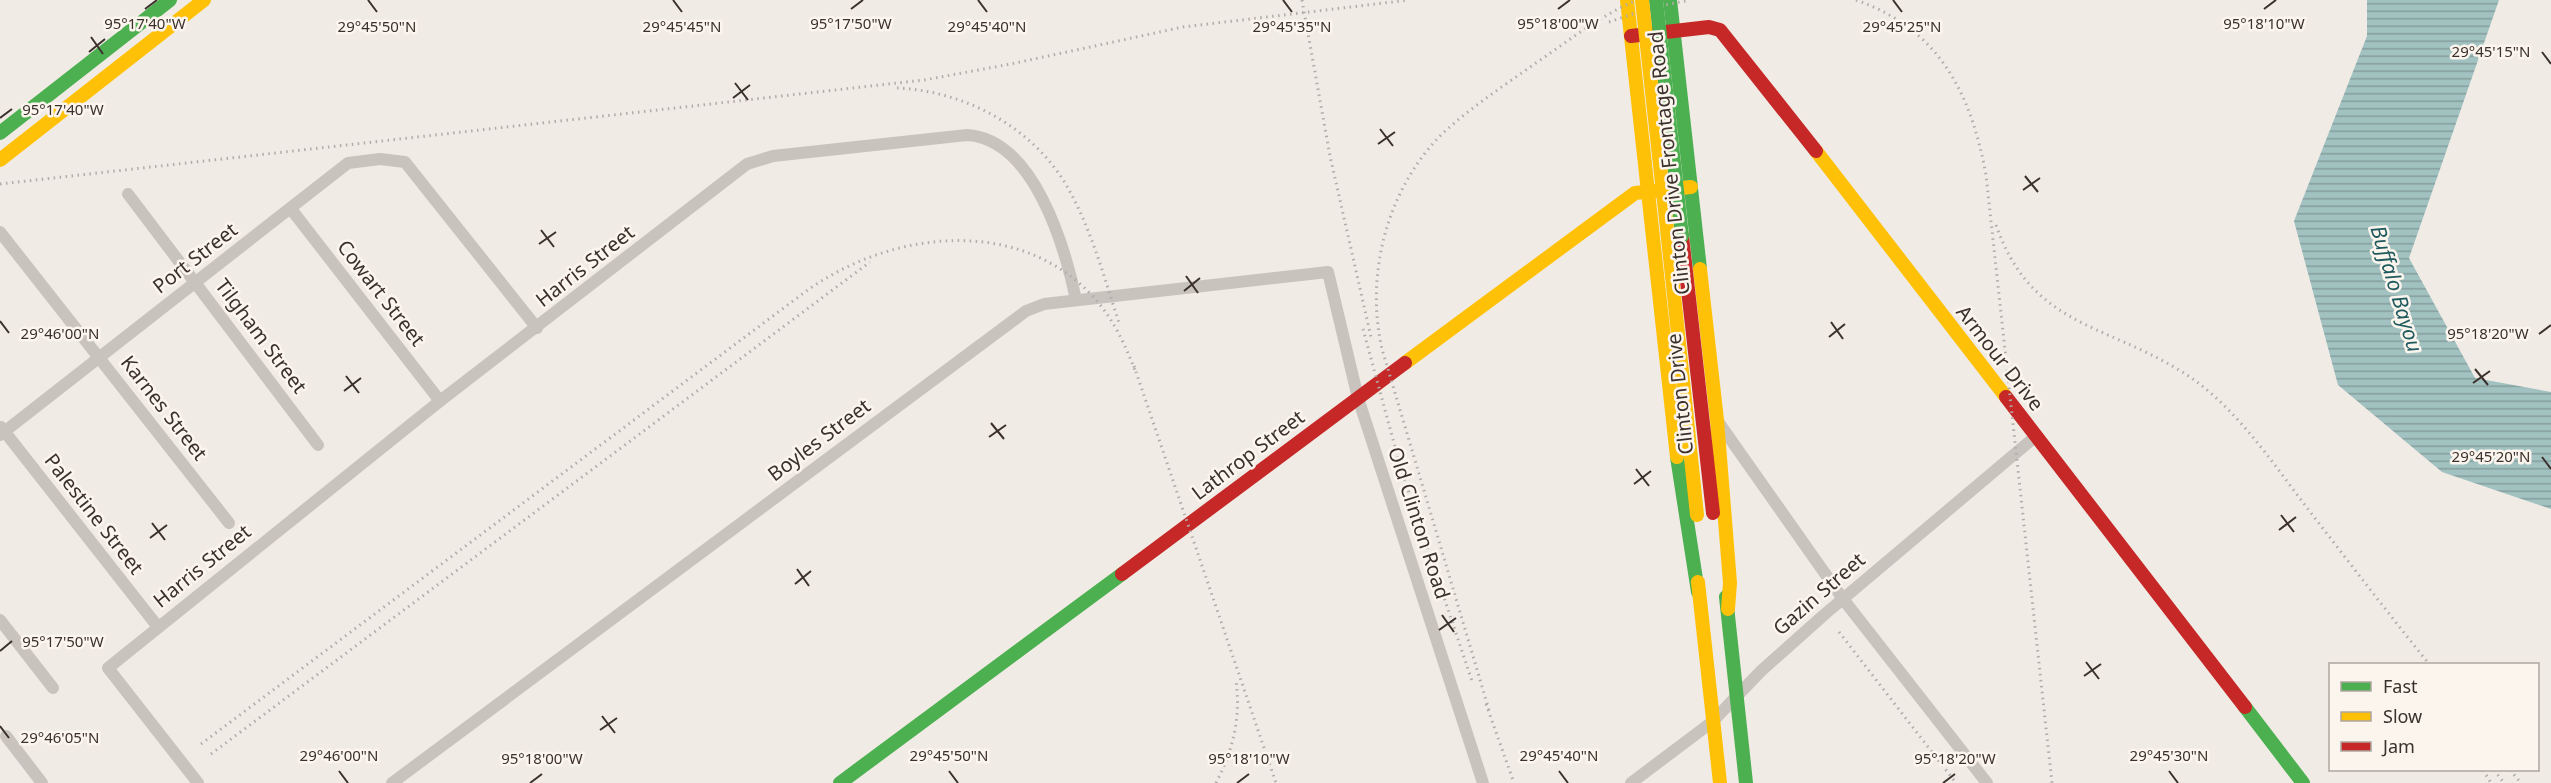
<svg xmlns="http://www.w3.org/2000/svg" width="2551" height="783" font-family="'Noto Sans',sans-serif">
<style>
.water{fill:url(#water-rules)}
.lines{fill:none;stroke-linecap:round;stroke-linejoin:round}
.street{stroke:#c9c3be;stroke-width:12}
.fast{stroke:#4caf50;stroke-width:14}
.slow{stroke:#ffc107;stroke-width:14}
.jam{stroke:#c62828;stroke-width:14}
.rail{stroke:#b1aca8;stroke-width:3;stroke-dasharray:1.5 4.5;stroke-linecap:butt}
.fast-bridge{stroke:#4caf50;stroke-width:14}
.slow-bridge{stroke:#ffc107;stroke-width:14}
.ticks{fill:none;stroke:#3b302b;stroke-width:2}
.labels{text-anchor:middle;stroke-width:5;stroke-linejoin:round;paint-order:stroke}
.street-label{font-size:20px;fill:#3b302b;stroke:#fbf5ee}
.water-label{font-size:21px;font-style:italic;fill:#1f5a5e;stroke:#fbf5ee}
.ticks-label{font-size:15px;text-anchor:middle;fill:#3b302b;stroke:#fbf5ee;stroke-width:5;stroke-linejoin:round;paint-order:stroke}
</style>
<defs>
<pattern id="water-rules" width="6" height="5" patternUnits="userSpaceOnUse" patternTransform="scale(1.5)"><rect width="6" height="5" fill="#a1c2c1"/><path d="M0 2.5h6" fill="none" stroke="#849e9d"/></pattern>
</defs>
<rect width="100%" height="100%" fill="#f0ebe5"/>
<path class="water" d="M2367,0H2499L2409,258L2475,378L2551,392V509L2442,472L2338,385L2294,221L2367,36Z"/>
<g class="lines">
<g class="street">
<path d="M128,194L318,445"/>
<path d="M291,209L440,401"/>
<path d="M0,232L229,523"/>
<path d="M1719,423L1843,599L1987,783"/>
<path d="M1,427L158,627"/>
<path d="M0,435L348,163L380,159L405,162L537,328"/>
<path d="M0,620L53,688"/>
<path d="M6,736L42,783"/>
<path d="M198,783L108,668L440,401L747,164L773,156L967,135C1034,139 1065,247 1076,300"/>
<path d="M392,783L1026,311L1044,304L1328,272L1358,398L1483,783"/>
<path d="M1631,783L1712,722L1761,671L1825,614L2036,436"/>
</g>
<g class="fast">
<path d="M1670,0L1700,269"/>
<path d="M0,133L170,0"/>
<path d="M1677,457L1698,592"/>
<path d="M1726,597L1746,783"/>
<path d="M2245,707L2303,783"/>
<path d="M840,783L1122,574"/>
</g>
<g class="slow">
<path d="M1627,0L1677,457"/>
<path d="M1816,151L2006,397"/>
<path d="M0,160L204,0"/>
<path d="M1668,238L1697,515"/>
<path d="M1700,269L1717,420L1730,583L1728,609"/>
<path d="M1405,363L1635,193L1691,187"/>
<path d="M1698,582L1720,783"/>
</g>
<g class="jam">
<path d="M1631,36L1709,27L1720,30L1816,151"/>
<path d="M1682,236L1713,513"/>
<path d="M2006,397L2245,707"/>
<path d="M1122,574L1405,363"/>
</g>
<g class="rail">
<path d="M1302,0L1330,156L1371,337"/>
<path d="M1856,0C1939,29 1971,93 1986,175L2052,783"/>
<path d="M1609,22L1650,8L1690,0"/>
<path d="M897,88C966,91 1034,128 1068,188C1092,231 1105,280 1120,326"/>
<path d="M0,184L924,80L1011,64L1183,27L1409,0"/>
<path d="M1996,225C2031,325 2102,323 2179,370C2233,402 2270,460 2308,509C2348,561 2388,613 2429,664"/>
<path d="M1363,329L1401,469L1472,681"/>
<path d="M1134,366L1276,783"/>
<path d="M1839,632L1956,783"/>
<path d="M1486,704L1514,783"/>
<path d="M1489,710L1382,349C1365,274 1387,189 1442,134C1470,108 1502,87 1533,65C1567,42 1599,16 1637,0"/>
<path d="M201,744L805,292C890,230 1022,214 1097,301C1115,322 1126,347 1136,373"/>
<path d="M211,754L870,262"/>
<path d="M2483,770L2491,783"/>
<path d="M2494,770L2504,783"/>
<path d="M2510,770L2521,783"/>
<path d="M1216,783C1233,750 1241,718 1236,681"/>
</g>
<path class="fast-bridge" d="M1656,0L1682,236"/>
<path class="slow-bridge" d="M1642,0L1668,238"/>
</g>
<path class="ticks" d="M368,0L377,12M673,0L682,12M978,0L987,12M1283,0L1292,12M1893,0L1902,12M145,9L157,0M851,9L863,0M1558,9L1570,0M2264,9L2276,0M91,37L103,54M89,52L105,39M2542,52L2551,64M735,83L748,100M733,98L750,85M0,118L12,109M1380,129L1393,146M1378,144L1395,132M2025,176L2038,192M2023,190L2040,178M541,230L554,247M539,244L556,232M1186,276L1198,293M1184,291L1200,278M0,321L9,333M1831,322L1843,339M2539,334L2551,325M1829,337L1845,324M2475,369L2488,385M346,376L359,393M2473,383L2490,371M344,391L361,378M991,423L1004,439M989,437L1006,425M2542,457L2551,469M1636,469L1649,486M1634,484L1651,471M2281,515L2294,532M152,523L165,540M2279,530L2296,517M150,538L167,525M797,569L809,586M795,584L811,571M1442,615L1454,632M1439,630L1456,618M0,651L12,641M2086,662L2099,679M2084,676L2101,664M602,716L615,733M0,726L9,738M600,730L617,718M339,771L348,783M949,771L958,783M1559,771L1568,783M2169,771L2178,783M530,783L542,774M1237,783L1249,774M1943,783L1955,774"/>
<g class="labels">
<g class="street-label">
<text transform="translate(1669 163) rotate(-96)" y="7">Clinton Drive Frontage Road</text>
<text transform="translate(195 258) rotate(-38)" y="7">Port Street</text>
<text transform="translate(585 266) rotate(-38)" y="7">Harris Street</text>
<text transform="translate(381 293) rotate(52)" y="7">Cowart Street</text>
<text transform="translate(261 336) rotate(53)" y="7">Tilgham Street</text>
<text transform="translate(2000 358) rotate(52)" y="7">Armour Drive</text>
<text transform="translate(1680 394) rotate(-96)" y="7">Clinton Drive</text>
<text transform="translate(164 408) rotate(52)" y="7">Karnes Street</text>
<text transform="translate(819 440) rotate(-37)" y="7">Boyles Street</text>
<text transform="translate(1248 455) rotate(-37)" y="7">Lathrop Street</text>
<text transform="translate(94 514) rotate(52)" y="7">Palestine Street</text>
<text transform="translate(1419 523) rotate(72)" y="7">Old Clinton Road</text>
<text transform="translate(202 566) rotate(-39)" y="7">Harris Street</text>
<text transform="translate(1819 594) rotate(-41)" y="7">Gazin Street</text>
</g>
<g class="water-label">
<text transform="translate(2396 289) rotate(73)" y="7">Buffalo Bayou</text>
</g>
</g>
<g class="ticks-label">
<text x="145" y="29">95°17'40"W</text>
<text x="851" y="29">95°17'50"W</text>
<text x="1558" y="29">95°18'00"W</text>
<text x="2264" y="29">95°18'10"W</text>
<text x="377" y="32">29°45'50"N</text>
<text x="682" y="32">29°45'45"N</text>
<text x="987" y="32">29°45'40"N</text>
<text x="1292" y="32">29°45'35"N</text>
<text x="1902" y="32">29°45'25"N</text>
<text x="2491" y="57">29°45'15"N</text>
<text x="63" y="115">95°17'40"W</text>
<text x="60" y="339">29°46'00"N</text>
<text x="2488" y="339">95°18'20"W</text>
<text x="2491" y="462">29°45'20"N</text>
<text x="63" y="647">95°17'50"W</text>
<text x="60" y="743">29°46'05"N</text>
<text x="339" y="761">29°46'00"N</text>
<text x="949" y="761">29°45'50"N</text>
<text x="1559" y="761">29°45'40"N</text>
<text x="2169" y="761">29°45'30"N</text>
<text x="542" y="764">95°18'00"W</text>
<text x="1249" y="764">95°18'10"W</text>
<text x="1955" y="764">95°18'20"W</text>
</g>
<rect x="2329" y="663" width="210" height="108" fill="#fbf5ee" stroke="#aea6a0" stroke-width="1.5"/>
<rect x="2341" y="682" width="30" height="9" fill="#4caf50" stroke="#aea6a0" stroke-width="1.5"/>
<text x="2383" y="693" font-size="18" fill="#3b302b">Fast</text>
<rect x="2341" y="712" width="30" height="9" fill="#ffc107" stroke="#aea6a0" stroke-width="1.5"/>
<text x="2383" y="723" font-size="18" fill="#3b302b">Slow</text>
<rect x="2341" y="742" width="30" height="9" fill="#c62828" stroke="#aea6a0" stroke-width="1.5"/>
<text x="2383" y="753" font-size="18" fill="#3b302b">Jam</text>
</svg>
